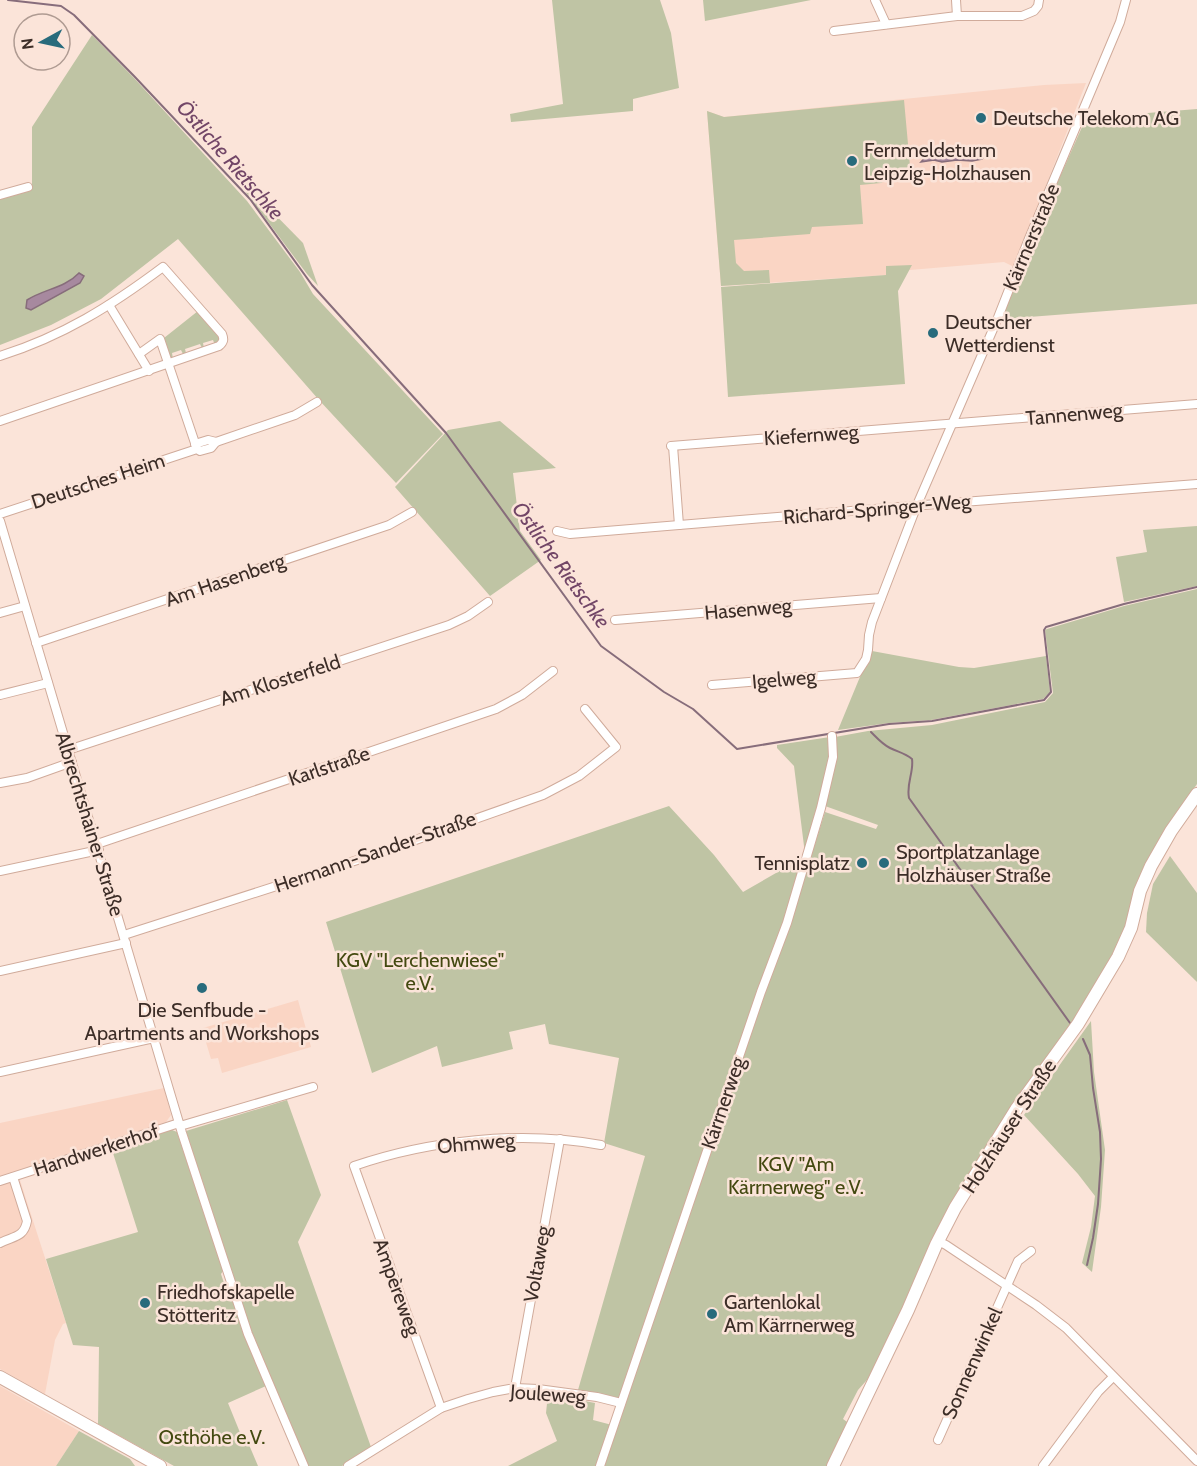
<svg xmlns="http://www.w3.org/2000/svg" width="1197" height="1466" font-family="Cabin,sans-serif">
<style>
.built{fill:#fad5c4}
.green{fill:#bfc4a4}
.water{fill:#a7899f;stroke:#876d7b;stroke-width:1.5}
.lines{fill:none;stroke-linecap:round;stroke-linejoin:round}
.stream{stroke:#876d7b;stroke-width:2}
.street-casing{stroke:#d0ab9b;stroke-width:10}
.secondary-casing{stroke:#d0ab9b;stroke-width:14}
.street{stroke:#fff;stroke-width:8}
.secondary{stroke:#fff;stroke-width:12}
.poi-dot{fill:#286b7c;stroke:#fbe4d9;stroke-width:2}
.labels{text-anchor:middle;stroke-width:5;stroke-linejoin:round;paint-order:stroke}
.poi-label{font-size:20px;fill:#3c2d27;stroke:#fbe4d9;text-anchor:start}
.street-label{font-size:20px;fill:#3c2d27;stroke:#fbe4d9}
.park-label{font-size:20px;fill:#434910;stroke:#fbe4d9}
.water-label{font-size:21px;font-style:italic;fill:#724667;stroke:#fbe4d9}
</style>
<rect width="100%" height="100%" fill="#fbe4d9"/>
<g class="built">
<path d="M1086,83L1014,267L1004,262L910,270L887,275L721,286L707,111L724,117L1044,85Z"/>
<path d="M298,1000L311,1047L222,1073L218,1058L211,1059L202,1029L203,1028Z"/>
<path d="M164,1088L171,1115L166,1122L17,1171L66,1323L63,1324L55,1340L45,1394L0,1369V1123Z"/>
<path d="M0,1386L79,1431L56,1466H0Z"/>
</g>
<g class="green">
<path d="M552,0H660L671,33L679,88L633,99V111L511,122L510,114L563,104Z"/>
<path d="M703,0H811L705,21Z"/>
<path d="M92,35L134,78L247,201L300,272L313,294L443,434L396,483L319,400L178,239L101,299L51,325L0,345V198L32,189V127Z"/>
<path d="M904,100L910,166L881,183L860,185L863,224L812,227L810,234L734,240L736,263L744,271L769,270L770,283L721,286L707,111L724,117Z"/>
<path d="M1197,109V304L1002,319L1023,260L1086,118Z"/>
<path d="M248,187L303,243L318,286L307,274L244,190Z"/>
<path d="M912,265L898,291L905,384L728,397L721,287L886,275V266Z"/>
<path d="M198,311L219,337V340L215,345L213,340L203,343L204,348H202L200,344L185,349L186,353L183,354L181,350L172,353L173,359H171L164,338Z"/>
<path d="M500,421L556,468L513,473L520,531L541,560L490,596L395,487L448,430Z"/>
<path d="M1197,526V586L1124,602L1116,557L1147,552L1143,530Z"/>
<path d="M1197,589V784L1164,832L1138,881L1126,927L1112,959L1075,1021L1011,1110L874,1372L858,1390L843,1419L850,1424L828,1466H603L626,1399L578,1390L645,1156L604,1143L619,1058L549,1044L545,1024L509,1032L513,1049L442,1067L437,1046L372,1073L326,922L669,806L714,855L743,892L804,857L785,923L761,989L766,990L790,924L825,812L876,829L878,825L825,806L835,737L868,731L932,725L1045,702L1053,693L1045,630L1047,629L1124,606Z"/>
<path d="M872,651L959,667L974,668L1046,656L1050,692L1043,699L931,720L889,723L838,730L862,672Z"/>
<path d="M830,737C830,777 815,816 805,854L794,766L777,748V745Z"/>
<path d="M1170,856L1197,893V982L1146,932L1147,913L1153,884Z"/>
<path d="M1091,1021L1094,1072L1105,1150L1101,1207L1092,1272L1082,1263L1091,1227L1095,1196L1078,1174L1024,1115Z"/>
<path d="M287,1100L321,1195L298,1242L371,1447L342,1466H308L251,1333L186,1131Z"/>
<path d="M169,1130H172L177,1132L223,1271L221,1274L224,1283H227L245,1337L266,1386L228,1403L241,1435L244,1433L258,1466H174L98,1424L99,1347L73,1345L46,1259L138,1232L112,1150Z"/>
<path d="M548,1394L595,1403L593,1420L612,1425L598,1466H508L557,1441L546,1413Z"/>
<path d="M79,1431L130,1459L135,1466H56Z"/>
</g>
<g class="water">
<path d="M984,150L987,154L982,159L972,161L957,160L942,162L934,160L921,162L928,154L934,153L942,152L958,155Z"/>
<path d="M79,273L84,276L80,283L31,310L26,308L27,300C44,289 65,288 79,273Z"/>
</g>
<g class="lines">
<g class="stream">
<path d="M8,0L61,6L74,15L134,76L250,199L312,285L446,433L601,646L664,692L693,709L737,749L889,724L932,721L1044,700L1051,692L1044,630L1046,627L1124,604L1197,587"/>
<path d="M871,732C877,738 882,744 890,748C898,752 905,753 912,759C914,772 906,784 909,798L1070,1023"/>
<path d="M1083,1039L1090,1055L1093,1088L1100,1132L1101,1159L1098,1204L1093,1238L1087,1265"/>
</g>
<g class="street-casing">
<g id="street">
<path d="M875,0L886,24"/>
<path d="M956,0L957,16"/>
<path d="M834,31L957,16H1022L1034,11L1038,6L1039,0"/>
<path d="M0,195L28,187"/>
<path d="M109,305L149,371"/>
<path d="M139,354L160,339L197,449"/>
<path d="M0,356C63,336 111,306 163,267L222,334C224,339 224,342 219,346L0,421"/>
<path d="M195,444L208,440L216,442"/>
<path d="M671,446L1197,404"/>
<path d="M673,446L679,525"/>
<path d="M0,514L197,449L200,451L211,448L216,442L295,415L317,402"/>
<path d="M0,521L182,1133L248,1334L304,1466"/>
<path d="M557,531L570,534L924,505L1197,484"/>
<path d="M0,613L25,606"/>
<path d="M615,620L881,598"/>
<path d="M36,643L389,525L412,512"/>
<path d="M712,685L857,673L866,659L868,650L869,635L872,622L917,505L997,320L1028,241L1120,22L1126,0"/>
<path d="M0,695L48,683"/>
<path d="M68,750L449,625L468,616L488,602"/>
<path d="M0,783L27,778L72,762"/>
<path d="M97,844L496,709L522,695L553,671"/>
<path d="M0,871L99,850"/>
<path d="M124,935L373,855L543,795L579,776L616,747L585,709"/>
<path d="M0,971L126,943"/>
<path d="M0,1072L154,1038"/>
<path d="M180,1126L313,1087"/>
<path d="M0,1181L179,1123"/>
<path d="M938,1241L946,1245L1036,1305L1066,1328L1197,1461"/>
<path d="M0,1243C13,1236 24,1238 27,1221L13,1177"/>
<path d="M515,1388L560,1139"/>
<path d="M441,1408L354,1166C430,1140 521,1130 601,1145"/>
<path d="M938,1440L1018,1261L1031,1251"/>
<path d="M348,1466L441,1408L468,1399L493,1392L515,1388L538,1389L597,1397L621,1403"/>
<path d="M600,1466L761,992L787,923L821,808L833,757L832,736"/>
<path d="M1043,1466L1098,1392L1113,1377"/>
</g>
</g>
<g class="secondary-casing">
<g id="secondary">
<path d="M0,1377L160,1466"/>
<path d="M833,1466L908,1310L936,1245L955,1208L1017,1108L1078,1024L1118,957L1131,928L1140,891L1151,866L1171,831L1197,794"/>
</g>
</g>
<use href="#street" class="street"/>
<use href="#secondary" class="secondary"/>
</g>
<g class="poi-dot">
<circle cx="981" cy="118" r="6"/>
<circle cx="852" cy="161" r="6"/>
<circle cx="933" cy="333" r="6"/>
<circle cx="862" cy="863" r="6"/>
<circle cx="884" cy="863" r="6"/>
<circle cx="202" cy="988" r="6"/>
<circle cx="145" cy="1303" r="6"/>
<circle cx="712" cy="1314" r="6"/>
</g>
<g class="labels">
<g class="poi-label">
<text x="993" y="125">Deutsche Telekom AG</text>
<text x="864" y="157">Fernmeldeturm<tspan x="864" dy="23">Leipzig-Holzhausen</tspan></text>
<text x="945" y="329">Deutscher<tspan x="945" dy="23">Wetterdienst</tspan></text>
<text x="896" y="859">Sportplatzanlage<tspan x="896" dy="23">Holzhäuser Straße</tspan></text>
<text x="850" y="870" text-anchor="end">Tennisplatz</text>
<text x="202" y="1017" text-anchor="middle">Die Senfbude -<tspan x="202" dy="23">Apartments and Workshops</tspan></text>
<text x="157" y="1299">Friedhofskapelle<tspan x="157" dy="23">Stötteritz</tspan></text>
<text x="724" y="1309">Gartenlokal<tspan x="724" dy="23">Am Kärrnerweg</tspan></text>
</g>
<g class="street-label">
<text transform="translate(1031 237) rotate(-67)" y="7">Kärrnerstraße</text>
<text transform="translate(1074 414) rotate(-5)" y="7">Tannenweg</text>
<text transform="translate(811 435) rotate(-4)" y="7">Kiefernweg</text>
<text transform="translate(98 481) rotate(-18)" y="7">Deutsches Heim</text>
<text transform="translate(877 509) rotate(-5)" y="7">Richard-Springer-Weg</text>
<text transform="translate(225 580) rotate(-19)" y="7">Am Hasenberg</text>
<text transform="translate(748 609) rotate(-5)" y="7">Hasenweg</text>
<text transform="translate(784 679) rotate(-5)" y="7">Igelweg</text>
<text transform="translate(280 680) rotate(-18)" y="7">Am Klosterfeld</text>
<text transform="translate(329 766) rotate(-19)" y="7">Karlstraße</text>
<text transform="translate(90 824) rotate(73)" y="7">Albrechtshainer Straße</text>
<text transform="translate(375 852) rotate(-19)" y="7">Hermann-Sander-Straße</text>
<text transform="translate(723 1103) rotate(-71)" y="7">Kärrnerweg</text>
<text transform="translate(1009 1126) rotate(-57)" y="7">Holzhäuser Straße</text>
<text transform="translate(476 1143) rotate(-5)" y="7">Ohmweg</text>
<text transform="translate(96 1150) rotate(-18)" y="7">Handwerkerhof</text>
<text transform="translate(537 1264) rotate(-80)" y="7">Voltaweg</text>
<text transform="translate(397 1287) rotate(70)" y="7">Ampèreweg</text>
<text transform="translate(972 1363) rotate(-66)" y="7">Sonnenwinkel</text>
<text transform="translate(548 1394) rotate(4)" y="7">Jouleweg</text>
</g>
<g class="park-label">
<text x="420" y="967">KGV "Lerchenwiese"<tspan x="420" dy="23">e.V.</tspan></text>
<text x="796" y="1171">KGV "Am<tspan x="796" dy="23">Kärrnerweg" e.V.</tspan></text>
<text x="212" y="1444">Osthöhe e.V.</text>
</g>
<g class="water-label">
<text transform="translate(230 160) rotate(49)" y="7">Östliche Rietschke</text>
<text transform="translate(561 565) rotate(54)" y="7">Östliche Rietschke</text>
</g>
</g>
<g transform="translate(42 42) rotate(262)"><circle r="28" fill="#fbe4d9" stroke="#af9b92" stroke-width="1.5"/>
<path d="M0-4.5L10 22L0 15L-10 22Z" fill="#286b7c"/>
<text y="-9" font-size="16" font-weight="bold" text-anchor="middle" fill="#3c2d27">N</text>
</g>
</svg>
